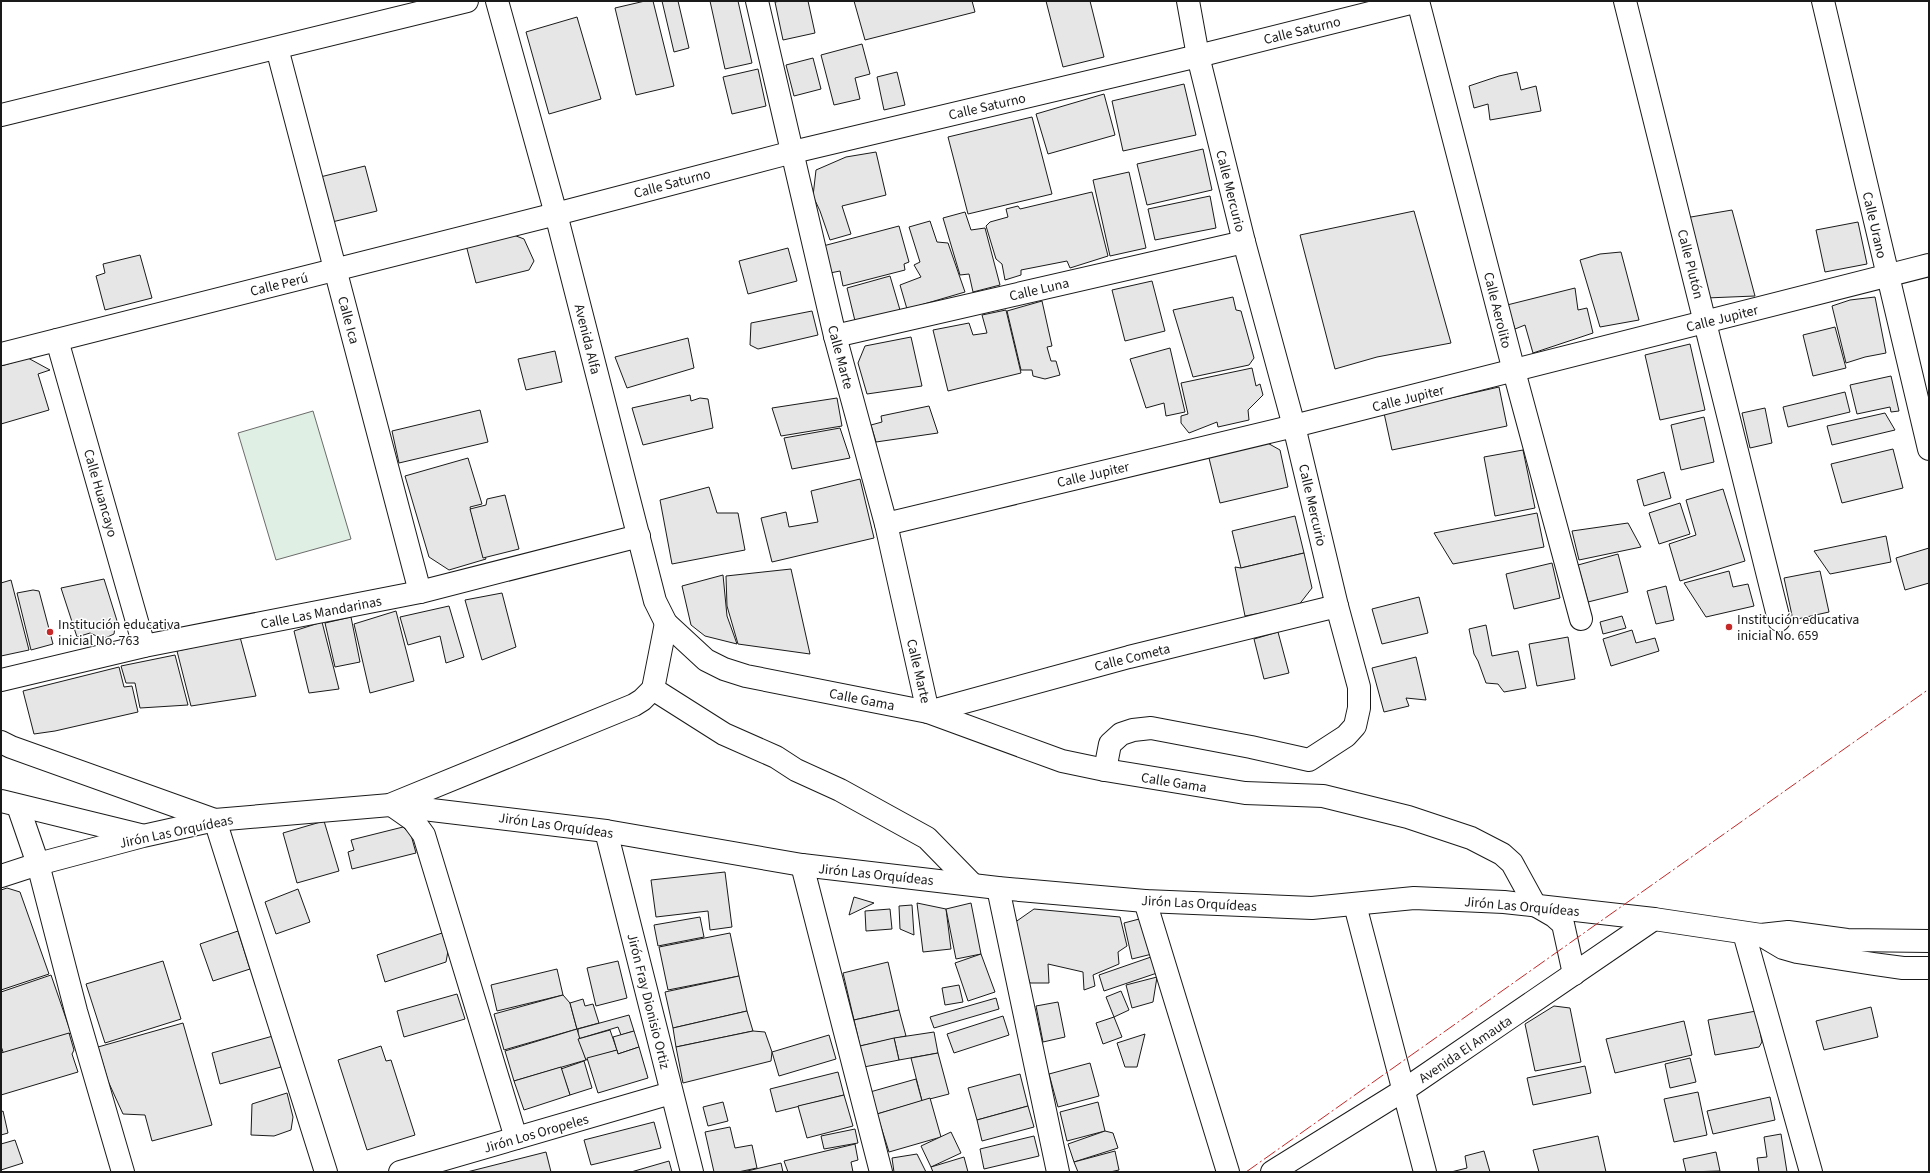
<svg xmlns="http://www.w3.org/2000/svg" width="1930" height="1173" font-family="'Source Sans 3',sans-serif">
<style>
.green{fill:#e0efe3;stroke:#6a6a6a}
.building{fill:#e6e6e6;stroke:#1a1a1a}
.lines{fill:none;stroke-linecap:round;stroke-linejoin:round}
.minor-casing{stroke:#1a1a1a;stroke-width:24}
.highway-casing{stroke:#1a1a1a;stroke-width:24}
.minor{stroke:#fff;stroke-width:22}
.highway{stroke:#fff;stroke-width:22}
.power{stroke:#c62828;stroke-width:1;stroke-dasharray:14 3 2 3;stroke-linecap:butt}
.poi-dot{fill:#c62828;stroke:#fff;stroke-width:1.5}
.labels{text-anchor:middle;stroke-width:3;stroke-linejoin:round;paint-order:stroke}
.street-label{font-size:14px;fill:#1a1a1a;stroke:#fff}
.poi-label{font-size:14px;fill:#1a1a1a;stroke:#fff;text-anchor:start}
</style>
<rect width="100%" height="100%" fill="#fff"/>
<path class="green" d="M313,411L351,539L276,560L238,433Z"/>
<g class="building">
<path d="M645,1H653L674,86L636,95L615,8Z"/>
<path d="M662,1H678L689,48L674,52Z"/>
<path d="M710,1H738L752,63L725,69Z"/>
<path d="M781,1H808L815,33L783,40L775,2Z"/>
<path d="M854,1H972L975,12L865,40Z"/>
<path d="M1046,1H1090L1104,57L1063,67Z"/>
<path d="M577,17L601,99L549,114L526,32Z"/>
<path d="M862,44L870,74L855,78L860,99L834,105L821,55Z"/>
<path d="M813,58L821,89L794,96L786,65Z"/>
<path d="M758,69L766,106L732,114L723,77Z"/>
<path d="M897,72L905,105L884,110L877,77Z"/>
<path d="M1517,72L1521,90L1536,86L1541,111L1490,120L1488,104L1474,108L1469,86L1499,76Z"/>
<path d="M1184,84L1196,135L1123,151L1112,101Z"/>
<path d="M1104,94L1115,135L1048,154L1036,114Z"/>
<path d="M1032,117L1052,194L968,214L948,137Z"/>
<path d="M1203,149L1212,190L1147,205L1137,164Z"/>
<path d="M876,152L886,195L842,206L851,234L830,240L820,211L813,196L816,170L846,157Z"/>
<path d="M365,166L377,211L328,223L316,178Z"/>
<path d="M1129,172L1146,248L1110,256L1093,180Z"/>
<path d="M1092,192L1108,256L1070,268L1067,261L1021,270V275L1005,280L1002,264L996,259L986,226L990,222L1008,217L1006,209L1018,206L1020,209Z"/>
<path d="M1210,196L1216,228L1155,240L1148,209Z"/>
<path d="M1732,210L1755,296L1706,298L1685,218Z"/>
<path d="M1414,211L1451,343L1377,357L1335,369L1300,235Z"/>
<path d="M965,212L971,230L985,228L1000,285L973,292L969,274L960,275L943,218Z"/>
<path d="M930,221L937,242L948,243L965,292L907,309L900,285L921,277L914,265L920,262L909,227Z"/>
<path d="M1858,222L1867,264L1825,272L1816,230Z"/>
<path d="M899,226L909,262L904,264L905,270L843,286L840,271L830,273L823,246Z"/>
<path d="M511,234L524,239L534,261L529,270L476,283L466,245Z"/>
<path d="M788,248L797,281L748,294L739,261Z"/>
<path d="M1621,252L1639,320L1600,327L1580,260L1600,254Z"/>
<path d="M140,255L152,298L105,310L96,276L105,273L103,264Z"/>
<path d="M890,276L900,310L856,325L847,288Z"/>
<path d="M1152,281L1165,331L1125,341L1112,290Z"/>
<path d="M1575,288L1578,310L1587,308L1593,333L1533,353L1525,325L1515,329L1507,305Z"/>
<path d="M1233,297L1236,310L1241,311L1254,358L1249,365L1193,377L1173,310Z"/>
<path d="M1875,297L1886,353L1865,357L1846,363L1832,306L1850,300Z"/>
<path d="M1042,301L1052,346L1047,347L1051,361H1056L1060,375L1045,379L1033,376L1032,370H1021L1007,311Z"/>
<path d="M1006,310L1021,373L948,391L933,330L969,323L973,335L987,333L982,315Z"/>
<path d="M812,311L818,335L758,349L750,345L751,323Z"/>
<path d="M1835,327L1846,368L1813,376L1803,335Z"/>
<path d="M911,337L922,386L867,394L858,363L865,346Z"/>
<path d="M688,338L694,368L627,388L615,357Z"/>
<path d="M1690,344L1705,410L1660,420L1645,355Z"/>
<path d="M1170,348L1185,412L1166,416L1164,403L1146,408L1130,359Z"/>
<path d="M555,351L562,382L526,390L518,359Z"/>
<path d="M28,358L50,370L38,374L49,410L1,424V366Z"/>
<path d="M1252,368L1256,386L1260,384L1263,395L1248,410L1249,420L1218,427L1217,422L1189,433L1181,423V416L1188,414L1181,383Z"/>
<path d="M1891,376L1899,411L1891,412L1890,407L1857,414L1850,385Z"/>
<path d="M1499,387L1507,426L1392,450L1384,413Z"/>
<path d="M1845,392L1850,412L1788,427L1783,407Z"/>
<path d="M690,395L691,401L700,398L708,399L713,428L643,445L632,408Z"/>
<path d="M837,398L842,426L781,436L772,408Z"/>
<path d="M929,406L938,433L876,442L871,425L882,422L881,416Z"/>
<path d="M1765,408L1772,443L1750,448L1742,413Z"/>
<path d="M480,410L488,442L399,463L392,431Z"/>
<path d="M1885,413L1895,430L1832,445L1827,426Z"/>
<path d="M1704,417L1714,462L1681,470L1671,425Z"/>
<path d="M840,428L850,458L792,469L784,438Z"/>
<path d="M1264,441L1280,450L1288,487L1220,503L1208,454Z"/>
<path d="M1893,449L1903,488L1842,503L1831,464Z"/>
<path d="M1523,450L1535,508L1495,516L1484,457Z"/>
<path d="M468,458L482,504L470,507L478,538L486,559L449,570L429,557L405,476Z"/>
<path d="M1664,472L1671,498L1644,506L1637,480Z"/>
<path d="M860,479L874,538L772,562L761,518L786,512L789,527L818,522L811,491Z"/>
<path d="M709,487L717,513H738L745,550L672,564L660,500Z"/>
<path d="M1723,489L1745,561L1680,581L1669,544L1696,535L1686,500Z"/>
<path d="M505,495L519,549L483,558L470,509L486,505L487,499Z"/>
<path d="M1680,503L1690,534L1659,544L1649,513Z"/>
<path d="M1537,513L1544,547L1453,564L1434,533Z"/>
<path d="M1295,516L1304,553L1241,568L1232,531Z"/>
<path d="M1628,523L1641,547L1579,560L1572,531Z"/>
<path d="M1886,536L1891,562L1830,574L1814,551Z"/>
<path d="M1929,548V583L1905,590L1896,558Z"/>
<path d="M1304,553L1312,588L1298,606L1245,616L1235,567L1241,568Z"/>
<path d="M1618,554L1628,592L1588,602L1578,565Z"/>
<path d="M1552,563L1560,598L1514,609L1506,574Z"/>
<path d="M791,569L810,654L738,644L727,606L726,576Z"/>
<path d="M1729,571L1733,587L1748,584L1754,606L1706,617L1684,583Z"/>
<path d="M1820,571L1829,612L1793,620L1784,578Z"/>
<path d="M723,575L727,616L737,644L705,636L691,625L682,586Z"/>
<path d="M104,579L118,624L115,627L114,634L103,639L90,633L77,637L61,588Z"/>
<path d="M11,580L29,650L1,656V583Z"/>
<path d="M1666,586L1674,620L1656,624L1647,591Z"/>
<path d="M33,590L39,591L53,644L31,650L17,593Z"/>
<path d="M502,593L516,647L482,660L465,600Z"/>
<path d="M1419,597L1428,633L1382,644L1372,609Z"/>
<path d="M449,606L464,657L446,663L440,636L408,645L400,617Z"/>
<path d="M396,611L414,681L370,693L354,624Z"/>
<path d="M1622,616L1626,628L1603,634L1600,622Z"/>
<path d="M351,617L360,662L335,667L325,623Z"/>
<path d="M322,622L339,689L309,693L294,631Z"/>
<path d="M1486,625L1492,656L1518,651L1526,688L1504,692L1498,684L1486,683L1478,661L1474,654L1469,629Z"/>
<path d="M1632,630L1636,643L1655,638L1659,651L1611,666L1603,639Z"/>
<path d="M1278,632L1289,673L1264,679L1254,639Z"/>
<path d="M240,637L256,696L191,706L177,651Z"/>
<path d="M1568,637L1575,679L1537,686L1529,644Z"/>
<path d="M175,655L188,705L140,708L135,683H126L121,666Z"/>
<path d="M1416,657L1426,700L1406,698L1409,706L1384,712L1372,668Z"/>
<path d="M119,667L124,687L132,686L138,712L55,731L34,734L23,691Z"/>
<path d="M324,821L339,871L297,883L283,833Z"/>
<path d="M403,827L411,835L416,853L352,869L348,852L354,850L351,840Z"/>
<path d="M725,872L732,927L710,930L708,911L656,917L651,880Z"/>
<path d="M7,888L20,892L49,974L1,990V890Z"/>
<path d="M298,889L310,922L276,934L265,902Z"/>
<path d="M854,897L874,903L849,915Z"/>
<path d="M917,903L946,909L951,949L923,952Z"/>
<path d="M971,903L981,954L956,959L946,909Z"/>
<path d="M912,905L914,935L900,929L899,906Z"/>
<path d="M890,909L892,929L866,931L865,911Z"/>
<path d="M1034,909L1120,917L1127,946L1118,952L1119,964L1093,975L1095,986L1084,990L1083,972L1048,964L1049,983H1030L1016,943L1014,923Z"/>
<path d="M700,917L704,937L658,946L654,925Z"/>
<path d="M1143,918L1152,954L1132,959L1124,923Z"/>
<path d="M238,931L250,969L213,981L200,944Z"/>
<path d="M442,933L448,951L446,962L385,982L377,955Z"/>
<path d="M730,933L739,976L668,990L659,947Z"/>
<path d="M981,954L995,992L968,1001L955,963Z"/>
<path d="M1151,957L1157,973L1104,991L1099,975Z"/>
<path d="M163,961L181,1019L105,1043L86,984Z"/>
<path d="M618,961L627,998L596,1006L587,968Z"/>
<path d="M888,962L899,1010L854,1020L843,973Z"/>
<path d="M557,969L563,995L497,1011L491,985Z"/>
<path d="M51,975L71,1033L4,1055L1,1046V992Z"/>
<path d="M739,976L747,1011L673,1028L665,992Z"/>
<path d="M1157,977L1153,1002L1132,1008L1126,985Z"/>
<path d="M959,985L963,1002L945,1005L942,988Z"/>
<path d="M1121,991L1129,1010L1114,1017L1106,997Z"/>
<path d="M457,994L465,1019L404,1037L397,1011Z"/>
<path d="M563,995L570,1003L577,1029L504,1050L494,1014Z"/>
<path d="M996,998L999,1009L934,1028L930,1017Z"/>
<path d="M583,999L585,1006L593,1004L599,1023L577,1029L570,1003Z"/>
<path d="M1058,1002L1065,1037L1043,1042L1036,1006Z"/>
<path d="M1554,1006L1570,1008L1581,1062L1535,1071L1525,1024Z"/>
<path d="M1871,1007L1878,1037L1824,1050L1816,1021Z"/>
<path d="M899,1010L906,1036L860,1046L854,1020Z"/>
<path d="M747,1011L753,1031L676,1047L673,1028Z"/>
<path d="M1756,1011L1762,1042L1759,1047L1715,1055L1708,1020Z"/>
<path d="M629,1015L634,1031L621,1035L618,1027L578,1039V1029Z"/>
<path d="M1003,1016L1009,1035L954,1053L947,1034Z"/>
<path d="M1114,1017L1122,1037L1103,1044L1096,1023Z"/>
<path d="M1684,1021L1692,1055L1615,1073L1606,1039Z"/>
<path d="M183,1023L212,1125L152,1141L145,1115L123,1114L108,1081L98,1047Z"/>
<path d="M577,1029L586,1060L514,1081L505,1051Z"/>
<path d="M610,1030L617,1050L586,1060L578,1039Z"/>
<path d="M634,1031L639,1047L618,1054L613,1037Z"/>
<path d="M753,1031L765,1032L772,1052L771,1061L683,1083L676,1047Z"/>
<path d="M934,1032L938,1053L899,1060L894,1038Z"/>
<path d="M69,1033L74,1050L72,1054L78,1072L1,1095V1053Z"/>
<path d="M1145,1034L1137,1067H1125L1117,1043Z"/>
<path d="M829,1035L836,1059L779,1076L772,1052Z"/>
<path d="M273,1036L281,1067L220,1084L212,1053Z"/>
<path d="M894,1038L899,1060L864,1067L860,1046Z"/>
<path d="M381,1046L386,1061L391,1060L415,1135L367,1150L338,1060Z"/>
<path d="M639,1047L648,1078L598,1093L587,1058L617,1050L618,1054Z"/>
<path d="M938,1053L949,1094L922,1101L911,1058Z"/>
<path d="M1690,1058L1696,1082L1670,1088L1665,1064Z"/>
<path d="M584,1061L592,1088L570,1095L561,1069Z"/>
<path d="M1090,1063L1099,1096L1058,1107L1049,1074Z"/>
<path d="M1585,1066L1591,1093L1533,1105L1527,1078Z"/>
<path d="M561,1067L570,1095L524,1110L514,1081Z"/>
<path d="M838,1072L844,1095L776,1112L770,1089Z"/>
<path d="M1020,1074L1028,1106L977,1120L968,1088Z"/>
<path d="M916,1079L922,1101L877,1114L870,1092Z"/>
<path d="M1698,1092L1707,1135L1674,1142L1664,1099Z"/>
<path d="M287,1093L293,1117L291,1130L274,1136L251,1135L252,1104Z"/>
<path d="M844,1095L853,1126L807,1138L798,1106Z"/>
<path d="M1770,1097L1775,1120L1713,1134L1707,1111Z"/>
<path d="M930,1098L941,1137L889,1152L877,1114Z"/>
<path d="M723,1102L728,1121L708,1126L703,1107Z"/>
<path d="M1098,1102L1105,1131L1067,1141L1060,1112Z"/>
<path d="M1028,1106L1034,1127L982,1141L977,1120Z"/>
<path d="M3,1111L8,1133L1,1135V1112Z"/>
<path d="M654,1122L661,1148L591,1165L584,1140Z"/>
<path d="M730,1127L735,1148L752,1145L757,1168L738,1172H714L705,1132Z"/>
<path d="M855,1129L858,1143L824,1149L821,1136Z"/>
<path d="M1105,1131L1113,1133L1118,1148L1074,1162L1068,1144Z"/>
<path d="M951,1132L961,1153L931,1167L921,1146Z"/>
<path d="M1781,1134L1787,1172H1759L1757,1158L1767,1157L1764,1137Z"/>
<path d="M1034,1136L1039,1156L984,1169L980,1149Z"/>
<path d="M1598,1136L1606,1172H1539L1533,1150Z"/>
<path d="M15,1140L23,1163L1,1170V1144Z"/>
<path d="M855,1144L858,1160L851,1162L853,1172H788L784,1161Z"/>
<path d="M1115,1151L1119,1170L1110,1172H1078L1074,1162Z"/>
<path d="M1484,1151L1490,1172H1451L1467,1168L1465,1156Z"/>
<path d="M546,1152L551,1172H467Z"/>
<path d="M1716,1152L1720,1171L1686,1172L1683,1159Z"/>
<path d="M917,1154L926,1172H894L892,1158Z"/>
<path d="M964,1157L968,1172H933L931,1167Z"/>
<path d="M669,1161L672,1172H631Z"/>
<path d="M781,1163L783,1172H743Z"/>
</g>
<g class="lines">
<g class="minor-casing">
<g id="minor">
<path d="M497,1L556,214L655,601L666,623L706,660L724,669L746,676L928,712L1062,761L1105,770L1245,793L1323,796L1408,817L1471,838L1502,854L1512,863L1535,905L1554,916L1563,924L1574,974"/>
<path d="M757,1L835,336L886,524L928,712L1129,657L1337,606"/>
<path d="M1625,1L1779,620"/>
<path d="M1823,1L1929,449"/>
<path d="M277,48L420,592"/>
<path d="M835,336L1244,242"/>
<path d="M57,340L144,646"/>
<path d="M1,354L556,214L793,152L1198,56L1418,1L1514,371L1581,619"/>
<path d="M886,524L1294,426L1929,265"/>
<path d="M666,623L653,689L724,734L776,757L796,770L840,790L927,838L972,884"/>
<path d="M1,680L144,646L420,592L639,536"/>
<path d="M1,742L11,747L215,820L326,1172"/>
<path d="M1105,770L1110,744L1121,734L1133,730L1151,728L1251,747L1309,760L1346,736L1355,726L1359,708V687L1337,606L1294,426L1244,242L1198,56L1188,1"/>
<path d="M1,801L140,835"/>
<path d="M392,804L634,705L642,700L653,689"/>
<path d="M18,806L38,864L76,1011L123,1172"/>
<path d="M393,806L413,820L424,835L516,1138"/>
<path d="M606,831L692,1172"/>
<path d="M802,865L881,1172"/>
<path d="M1,876L38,864L143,836L215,820L390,805L606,831L802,865L998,888L1145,901L1312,908L1414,898L1504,902L1654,919L1761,935L1788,932L1847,940L1929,941"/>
<path d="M998,888L1058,1172"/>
<path d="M1145,901L1228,1172"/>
<path d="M1355,905L1425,1172"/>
<path d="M1744,933L1811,1172"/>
<path d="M1761,935L1783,948L1797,952L1874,964L1903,968H1929"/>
<path d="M400,1172L671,1093"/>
<path d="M1272,1172L1404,1090L1654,919"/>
</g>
</g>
<g class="highway-casing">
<path id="highway" d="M1,115L467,1"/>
</g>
<use href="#minor" class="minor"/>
<use href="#highway" class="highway"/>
<path class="power" d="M1246,1172L1929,689"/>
</g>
<g class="poi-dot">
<circle cx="1729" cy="627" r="4"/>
<circle cx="50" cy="632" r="4"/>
</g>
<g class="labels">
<g class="street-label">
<text transform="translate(1302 30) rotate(-14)" y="5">Calle Saturno</text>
<text transform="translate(987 106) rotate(-13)" y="5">Calle Saturno</text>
<text transform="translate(672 183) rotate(-15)" y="5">Calle Saturno</text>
<text transform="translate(1231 191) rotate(76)" y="5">Calle Mercurio</text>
<text transform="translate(1875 225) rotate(77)" y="5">Calle Urano</text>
<text transform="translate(1691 264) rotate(76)" y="5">Calle Plutón</text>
<text transform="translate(279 284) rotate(-14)" y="5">Calle Perú</text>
<text transform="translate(1039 289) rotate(-13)" y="5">Calle Luna</text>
<text transform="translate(1498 310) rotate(76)" y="5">Calle Aerolito</text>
<text transform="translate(1722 318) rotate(-14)" y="5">Calle Jupiter</text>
<text transform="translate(349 320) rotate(75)" y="5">Calle Ica</text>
<text transform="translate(588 339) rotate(76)" y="5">Avenida Alfa</text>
<text transform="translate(841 357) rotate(75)" y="5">Calle Marte</text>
<text transform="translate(1408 398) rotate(-14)" y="5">Calle Jupiter</text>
<text transform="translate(1093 474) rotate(-13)" y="5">Calle Jupiter</text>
<text transform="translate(101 493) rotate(74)" y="5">Calle Huancayo</text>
<text transform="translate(1313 505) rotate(77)" y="5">Calle Mercurio</text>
<text transform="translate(321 612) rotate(-11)" y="5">Calle Las Mandarinas</text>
<text transform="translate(1132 657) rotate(-14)" y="5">Calle Cometa</text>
<text transform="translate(919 671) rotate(77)" y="5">Calle Marte</text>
<text transform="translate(862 699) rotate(11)" y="5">Calle Gama</text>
<text transform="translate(1174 782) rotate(9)" y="5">Calle Gama</text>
<text transform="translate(556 825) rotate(8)" y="5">Jirón Las Orquídeas</text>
<text transform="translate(176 831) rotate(-12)" y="5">Jirón Las Orquídeas</text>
<text transform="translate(876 874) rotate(6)" y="5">Jirón Las Orquídeas</text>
<text transform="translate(1199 903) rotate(3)" y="5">Jirón Las Orquídeas</text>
<text transform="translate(1522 906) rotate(5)" y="5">Jirón Las Orquídeas</text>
<text transform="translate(649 1001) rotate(76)" y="5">Jirón Fray Dionisio Ortiz</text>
<text transform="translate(1465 1049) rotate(-34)" y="5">Avenida El Amauta</text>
<text transform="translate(536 1133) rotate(-16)" y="5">Jirón Los Oropeles</text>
</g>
<g class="poi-label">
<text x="1737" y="624">Institución educativa<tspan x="1737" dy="16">inicial No. 659</tspan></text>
<text x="58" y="629">Institución educativa<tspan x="58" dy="16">inicial No. 763</tspan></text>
</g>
</g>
<rect width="1930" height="1173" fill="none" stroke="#1a1a1a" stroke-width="4"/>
</svg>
